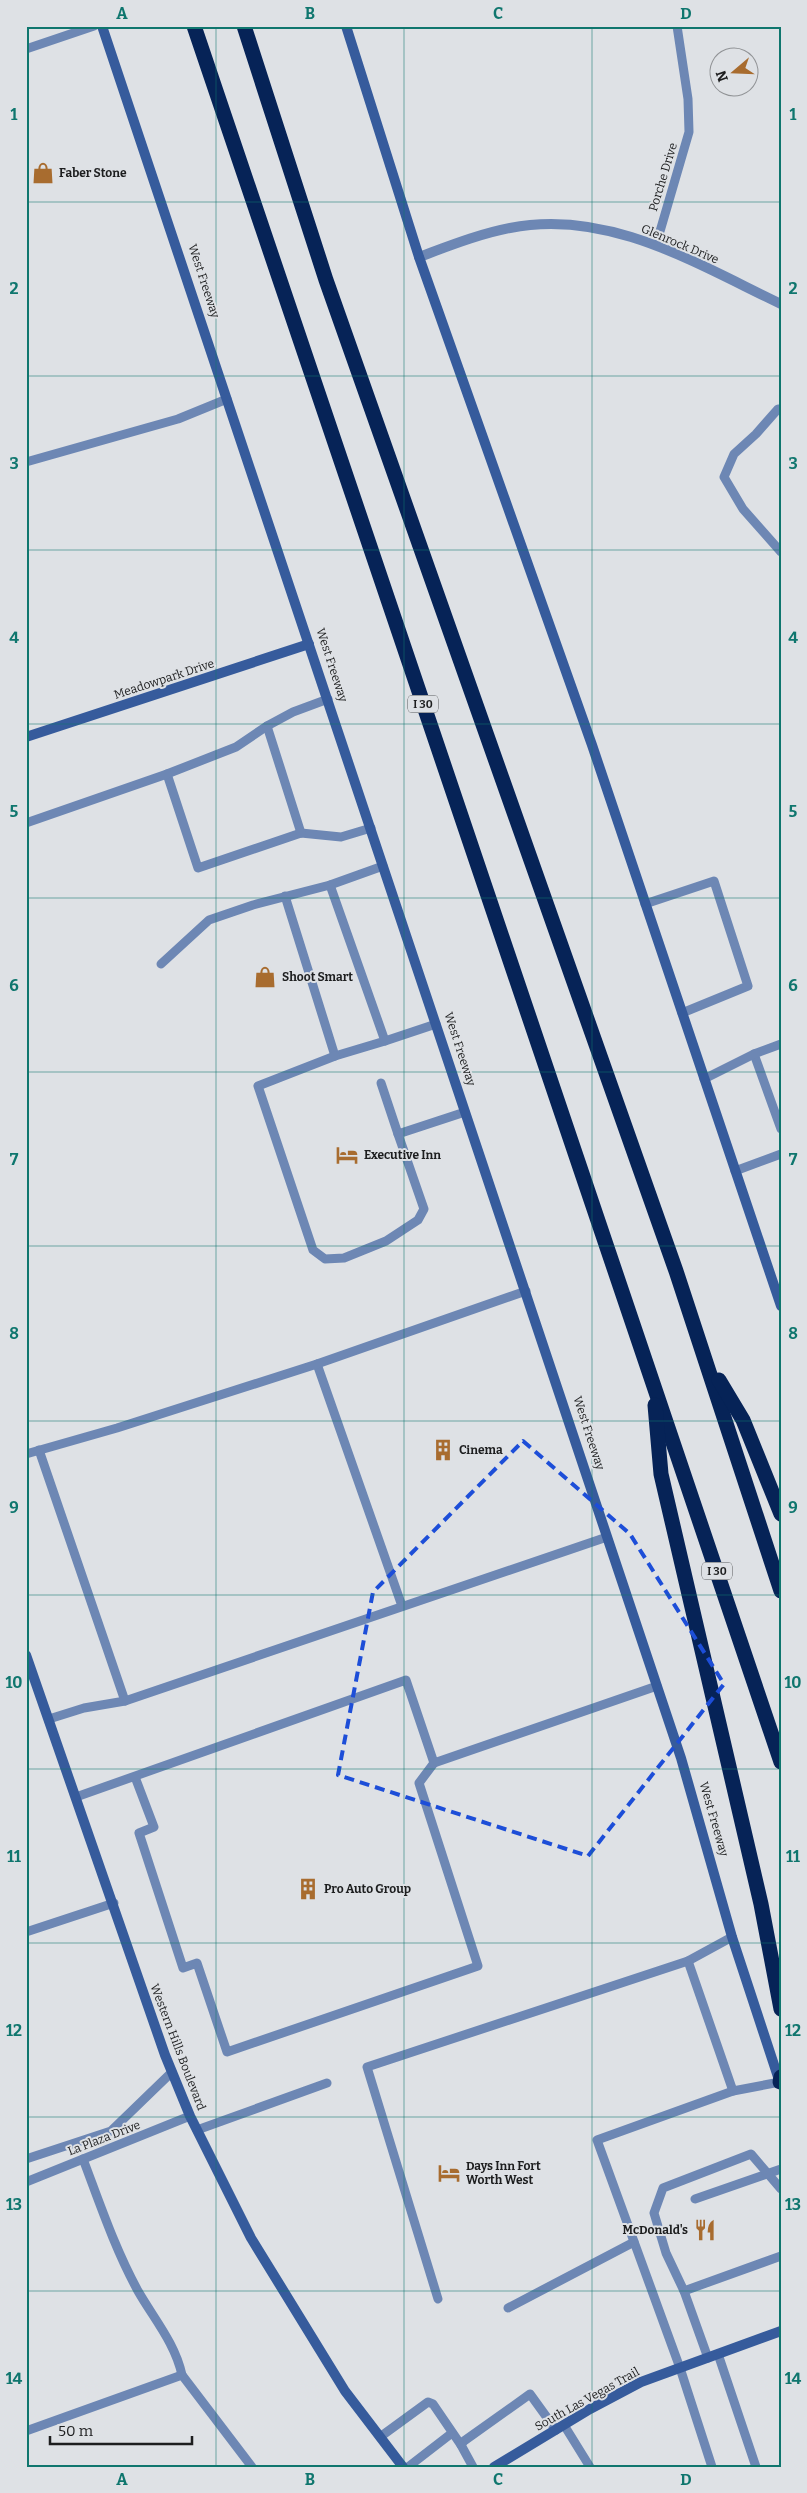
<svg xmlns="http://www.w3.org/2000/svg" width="807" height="2493" font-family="Bitter,serif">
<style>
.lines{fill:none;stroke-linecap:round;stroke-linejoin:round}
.lane{stroke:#6d87b4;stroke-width:9}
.street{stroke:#6d87b4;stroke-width:10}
.secondary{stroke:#365b9c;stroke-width:10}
.highway{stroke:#062357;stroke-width:15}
.marked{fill:none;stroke:#1d4ed8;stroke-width:4;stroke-dasharray:10 6;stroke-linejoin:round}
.grid{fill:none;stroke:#0f766e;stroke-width:1;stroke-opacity:0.55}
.labels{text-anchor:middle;stroke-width:4;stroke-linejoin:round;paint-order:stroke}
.shield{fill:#dee1e5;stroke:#57585a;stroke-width:1}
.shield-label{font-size:11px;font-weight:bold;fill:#1d1e1f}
.poi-label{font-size:12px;font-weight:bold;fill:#1d1e1f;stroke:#dee1e5;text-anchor:start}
.street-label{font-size:12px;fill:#1d1e1f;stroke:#dee1e5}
.neatline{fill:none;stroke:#0f766e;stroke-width:2}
.grid-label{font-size:16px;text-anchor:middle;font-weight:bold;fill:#0f766e}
</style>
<rect width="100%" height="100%" fill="#dee1e5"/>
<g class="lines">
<g class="lane">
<path d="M26,49L94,26"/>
<path d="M656,245L689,132L688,99L677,26"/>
<path d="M781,409H778L756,434L734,454L724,477L743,509L781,552"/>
<path d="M26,462L178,419L227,399"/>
<path d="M328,699L293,712L267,726L236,747L167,774L198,868L301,833L341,837L371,828"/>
<path d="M267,726L301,833"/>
<path d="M26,823L167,774"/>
<path d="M285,896L335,1056L385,1041L330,885"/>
<path d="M645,904L714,881L748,986L682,1013"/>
<path d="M161,964L209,920L253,905L330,885L383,866"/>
<path d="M385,1041L436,1024"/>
<path d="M754,1054L781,1129"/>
<path d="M335,1056L258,1086L313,1250L325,1259L344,1258L386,1241L418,1220L424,1209L398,1134L465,1112"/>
<path d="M704,1079L754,1054L781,1044"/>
<path d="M381,1083L398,1134"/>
<path d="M735,1171L781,1154"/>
<path d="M317,1364L402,1606"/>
<path d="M39,1450L125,1701"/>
<path d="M26,1454L117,1428L317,1364L526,1291"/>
<path d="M49,1719L84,1708L125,1701L607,1537"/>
<path d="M135,1777L154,1827L139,1833L183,1968L197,1963L227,2052L478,1966L419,1783L434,1763"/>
<path d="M76,1797L406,1680L434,1763L657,1686"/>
<path d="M26,1932L114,1903"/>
<path d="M688,1961L732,1937"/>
<path d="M197,2130L327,2083"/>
<path d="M26,2159L111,2131L172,2072"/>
<path d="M83,2159C100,2204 115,2249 138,2291C154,2319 175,2343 182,2375"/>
<path d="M26,2182L190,2116"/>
<path d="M695,2199L781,2169"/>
<path d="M684,2291L781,2256"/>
<path d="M438,2299L367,2067L688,1961L733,2091"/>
<path d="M508,2308L634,2242"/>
<path d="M718,2354L756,2467"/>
<path d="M708,2358L684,2291L666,2253L654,2213L663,2188L751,2154L781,2189"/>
<path d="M564,2425L590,2467"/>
<path d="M26,2431L182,2375L252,2467"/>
<path d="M380,2437L428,2402L433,2404L461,2445"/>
<path d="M408,2467L452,2433"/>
<path d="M473,2467L461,2445L464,2441L530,2394L556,2430"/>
<path d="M712,2467L680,2368L597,2140L733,2091L780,2082"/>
</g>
<path class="street" d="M419,257C449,246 479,234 510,228C607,208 697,264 781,304"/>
<g class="secondary">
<path d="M102,26L681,1758L732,1937L780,2083"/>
<path d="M346,26L419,257L592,745L781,1306"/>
<path d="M26,737L309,644"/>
<path d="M26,1655L165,2055L190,2116L251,2238L345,2391L403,2467"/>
<path d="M494,2467L590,2409L641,2382L781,2331"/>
</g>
<g class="highway">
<path d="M194,26L781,1762"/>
<path d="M244,26L326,280L676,1271L781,1591"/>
<path d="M719,1380L743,1420L781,1514"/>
<path d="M655,1405L661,1474L761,1904L781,2009"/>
<path d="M780,2082L781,2077"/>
</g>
</g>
<path class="marked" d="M523,1441L630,1534L724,1684L588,1856L338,1775L373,1592Z"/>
<path class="grid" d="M216,26V2467M404,26V2467M592,26V2467M26,202H781M26,376H781M26,550H781M26,724H781M26,898H781M26,1072H781M26,1246H781M26,1421H781M26,1595H781M26,1769H781M26,1943H781M26,2117H781M26,2291H781"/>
<defs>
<g id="shop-bare" transform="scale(1.725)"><path d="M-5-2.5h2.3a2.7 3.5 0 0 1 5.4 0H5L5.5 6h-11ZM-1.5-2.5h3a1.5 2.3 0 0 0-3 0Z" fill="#a86c2f" stroke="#dee1e5" stroke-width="2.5" paint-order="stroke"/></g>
<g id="hotel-bare" transform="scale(1.725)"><path d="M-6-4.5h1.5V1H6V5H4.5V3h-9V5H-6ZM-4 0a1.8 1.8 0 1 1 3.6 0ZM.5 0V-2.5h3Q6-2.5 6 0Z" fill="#a86c2f" stroke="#dee1e5" stroke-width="2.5" paint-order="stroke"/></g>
<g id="building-bare" transform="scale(1.725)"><path d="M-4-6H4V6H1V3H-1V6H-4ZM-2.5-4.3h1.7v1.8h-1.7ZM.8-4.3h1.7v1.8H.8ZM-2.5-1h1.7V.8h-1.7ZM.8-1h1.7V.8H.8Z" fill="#a86c2f" stroke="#dee1e5" stroke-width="2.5" paint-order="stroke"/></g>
<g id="restaurant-bare" transform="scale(1.725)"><path d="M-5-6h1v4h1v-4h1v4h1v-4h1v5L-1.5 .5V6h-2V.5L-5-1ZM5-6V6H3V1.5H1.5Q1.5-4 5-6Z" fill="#a86c2f" stroke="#dee1e5" stroke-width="2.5" paint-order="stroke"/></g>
</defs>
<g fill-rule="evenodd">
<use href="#shop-bare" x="43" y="173"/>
<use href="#shop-bare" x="265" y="977"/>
<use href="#hotel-bare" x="347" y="1155"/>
<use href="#building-bare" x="443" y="1450"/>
<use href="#building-bare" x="308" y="1889"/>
<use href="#hotel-bare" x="449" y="2173"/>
<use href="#restaurant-bare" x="705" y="2230"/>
</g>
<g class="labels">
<g class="shield">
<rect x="408" y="695.5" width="30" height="17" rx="4"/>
<rect x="702" y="1562.5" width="30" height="17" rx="4"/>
</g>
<g class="shield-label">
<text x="423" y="708">I 30</text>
<text x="717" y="1575">I 30</text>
</g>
<g class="poi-label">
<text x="59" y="177">Faber Stone</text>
<text x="282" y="981">Shoot Smart</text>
<text x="364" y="1159">Executive Inn</text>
<text x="459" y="1454">Cinema</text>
<text x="324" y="1893">Pro Auto Group</text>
<text x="466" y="2170">Days Inn Fort<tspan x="466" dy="14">Worth West</tspan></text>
<text x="688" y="2234" text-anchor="end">McDonald's</text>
</g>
<g class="street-label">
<text transform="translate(663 177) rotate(-73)" y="4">Porche Drive</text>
<text transform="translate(680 244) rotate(23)" y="4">Glenrock Drive</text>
<text transform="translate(204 281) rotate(72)" y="4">West Freeway</text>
<text transform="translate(332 665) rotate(72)" y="4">West Freeway</text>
<text transform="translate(164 679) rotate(-18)" y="4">Meadowpark Drive</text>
<text transform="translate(460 1049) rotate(72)" y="4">West Freeway</text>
<text transform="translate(589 1433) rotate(72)" y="4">West Freeway</text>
<text transform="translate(714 1819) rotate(74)" y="4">West Freeway</text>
<text transform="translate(178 2047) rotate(69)" y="4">Western Hills Boulevard</text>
<text transform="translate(104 2138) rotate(-21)" y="4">La Plaza Drive</text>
<text transform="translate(587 2399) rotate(-29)" y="4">South Las Vegas Trail</text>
</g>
</g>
<rect width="807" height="2493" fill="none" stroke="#dee1e5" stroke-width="55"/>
<g transform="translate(734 72) rotate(251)"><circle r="24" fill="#dee1e5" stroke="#919396"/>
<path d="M0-4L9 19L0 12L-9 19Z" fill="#a86c2f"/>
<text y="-8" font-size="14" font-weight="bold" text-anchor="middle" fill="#1d1e1f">N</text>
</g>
<path d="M50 2436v8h142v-8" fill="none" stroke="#1d1e1f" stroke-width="2.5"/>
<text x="58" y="2436" font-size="15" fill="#1d1e1f" stroke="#dee1e5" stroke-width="4" paint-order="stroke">50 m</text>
<rect x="28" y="28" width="752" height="2438" class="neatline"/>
<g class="grid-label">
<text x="122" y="19">A</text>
<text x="310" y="19">B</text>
<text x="498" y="19">C</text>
<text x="686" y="19">D</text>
<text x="14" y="120">1</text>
<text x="793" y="120">1</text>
<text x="14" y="294">2</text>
<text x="793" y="294">2</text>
<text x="14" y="469">3</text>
<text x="793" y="469">3</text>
<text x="14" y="643">4</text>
<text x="793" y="643">4</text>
<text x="14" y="817">5</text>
<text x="793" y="817">5</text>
<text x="14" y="991">6</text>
<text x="793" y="991">6</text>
<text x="14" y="1165">7</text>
<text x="793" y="1165">7</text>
<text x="14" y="1339">8</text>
<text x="793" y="1339">8</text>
<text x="14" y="1513">9</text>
<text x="793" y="1513">9</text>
<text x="14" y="1688">10</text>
<text x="793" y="1688">10</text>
<text x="14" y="1862">11</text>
<text x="793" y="1862">11</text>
<text x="14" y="2036">12</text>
<text x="793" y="2036">12</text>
<text x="14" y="2210">13</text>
<text x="793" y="2210">13</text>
<text x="14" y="2384">14</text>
<text x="793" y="2384">14</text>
<text x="122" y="2485">A</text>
<text x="310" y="2485">B</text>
<text x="498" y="2485">C</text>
<text x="686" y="2485">D</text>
</g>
</svg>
